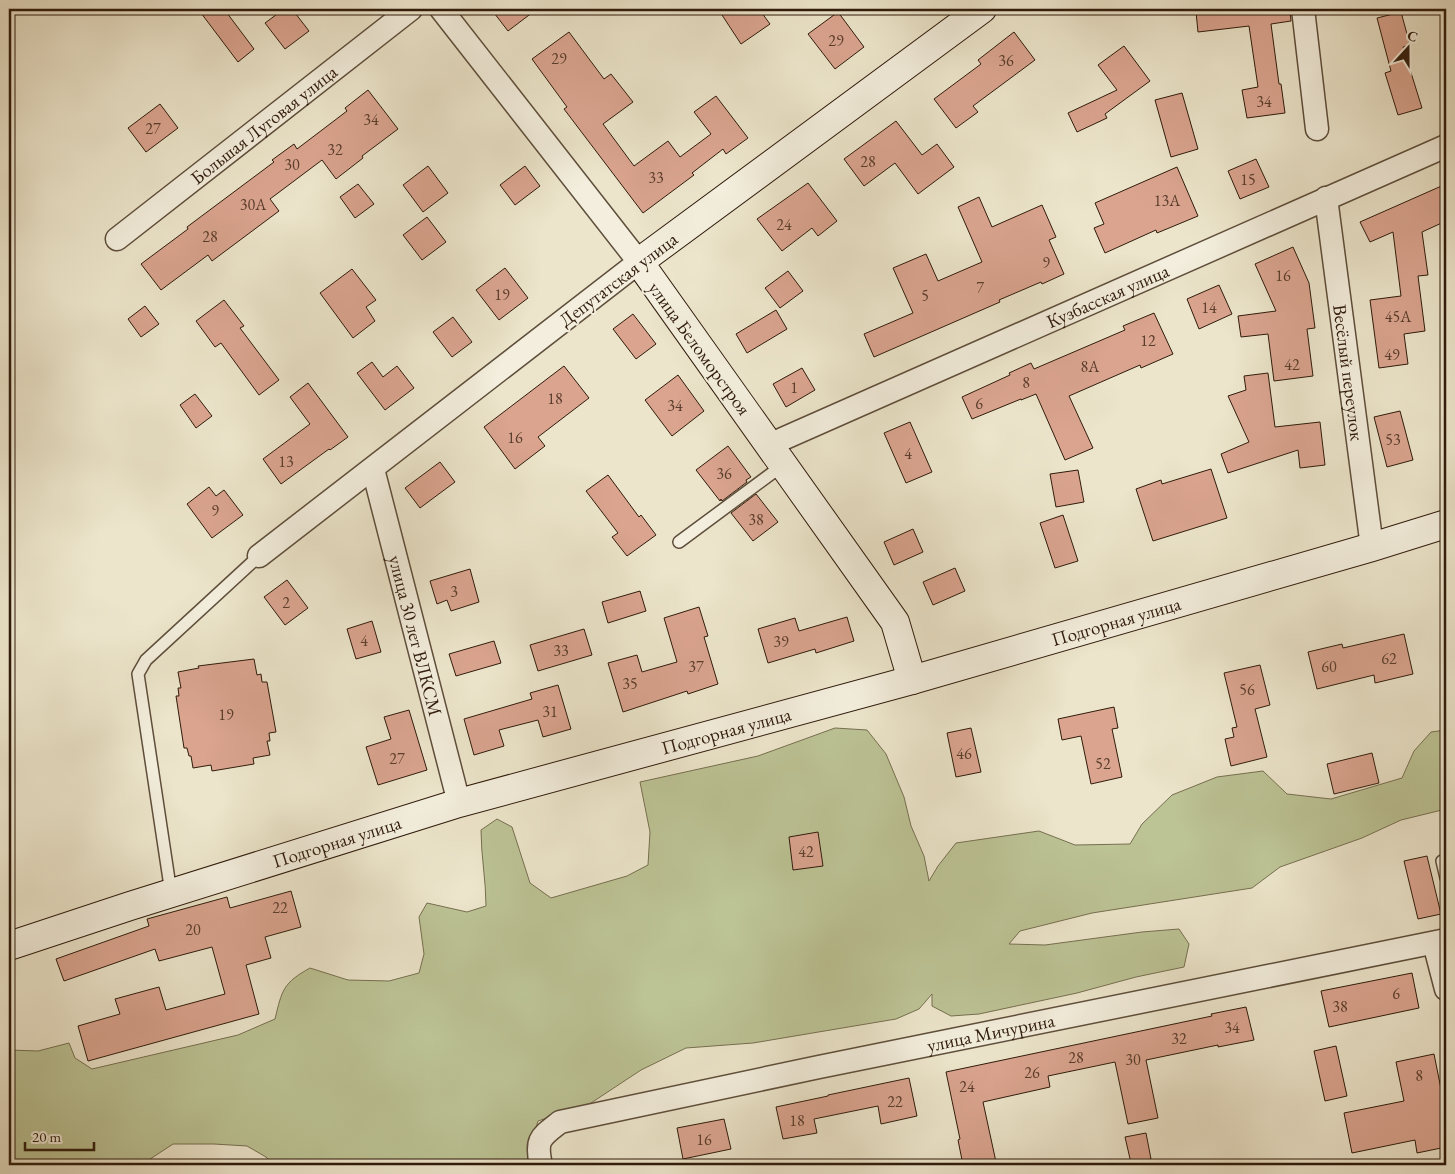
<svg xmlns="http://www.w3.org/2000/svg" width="1455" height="1174" font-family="'EB Garamond',serif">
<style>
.green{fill:#bcc395;stroke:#766f50}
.building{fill:#daa48f;stroke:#2f1b0b}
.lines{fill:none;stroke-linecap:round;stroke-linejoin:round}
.lane-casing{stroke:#5e4e3b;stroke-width:14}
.street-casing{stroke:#5e4e3b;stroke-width:25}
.secondary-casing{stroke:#2f1b0b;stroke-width:30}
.lane{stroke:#f3eedd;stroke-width:11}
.street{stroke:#f3eedd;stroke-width:22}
.secondary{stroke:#f3eedd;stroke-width:28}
.labels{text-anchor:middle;stroke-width:4;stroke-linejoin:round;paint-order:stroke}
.number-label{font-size:16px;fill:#5a3d2c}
.street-label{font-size:19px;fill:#2f1b0b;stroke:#f3eedd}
</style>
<rect width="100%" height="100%" fill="#ece5cb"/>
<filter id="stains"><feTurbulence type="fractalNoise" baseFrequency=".004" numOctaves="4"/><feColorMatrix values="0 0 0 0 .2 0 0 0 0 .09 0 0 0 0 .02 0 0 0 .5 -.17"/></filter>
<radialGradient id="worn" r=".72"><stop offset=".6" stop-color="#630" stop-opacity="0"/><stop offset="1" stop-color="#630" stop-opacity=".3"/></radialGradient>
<path class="green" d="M835,728L867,730L886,754L904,797L911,826L924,856L929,881L938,866L956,843L1039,831L1075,845L1130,844L1142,824L1172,795L1217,777L1263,771L1287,794L1331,799L1402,778L1414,751L1431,732L1446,730V809L1401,820L1362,838L1280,867L1252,888L1092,913L1020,931L1009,944L1045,945L1142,932L1179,929L1189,944L1184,967L1136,977L1077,993L979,1014L951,1016L932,1006V994L919,1009L896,1019L753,1043L686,1048L641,1070L591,1103L538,1121L530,1148V1165H273L266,1157L247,1146L214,1144H173L141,1165H9V1050L38,1051L69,1043L75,1058L92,1069L238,1035L275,1019C282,990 283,983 310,968L348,980L389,981L419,973L424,954L419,917L427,903L467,912L486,906C486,880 481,856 481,830L497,819L512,827L530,883L551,898L627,876L648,865L650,832L640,782L758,756Z"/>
<g class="building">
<path d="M198,9H224L254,49L238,62Z"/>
<path d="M284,9H292L309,31L285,49L265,23Z"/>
<path d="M491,9H537L508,31Z"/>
<path d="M732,9H759L770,24L741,44L722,15Z"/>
<path d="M1222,9H1290L1291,21L1271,24L1279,84H1281L1285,113L1247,118L1242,90L1258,87L1249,26L1198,32L1196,12Z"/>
<path d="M838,12L864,47L835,69L808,34Z"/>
<path d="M1401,12L1410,45L1403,47L1422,108L1398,115L1385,73L1391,71L1377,18Z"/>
<path d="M569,32L604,79L611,74L633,102L603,124L634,166L668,141L680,157L711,134L694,112L716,96L748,138L726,154L723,149L692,173L694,175L643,213L564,109L567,107L532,59Z"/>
<path d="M1014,32L1035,60L973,106L978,112L956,128L934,99L981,64L978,60Z"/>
<path d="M1124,46L1150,81L1105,114L1107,118L1077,132L1068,113L1117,90L1098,65Z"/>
<path d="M368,90L398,129L362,156L363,158L336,179L322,160L270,199L279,211L212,261L208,255L161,290L141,264L188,229L187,227L274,162L272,160L294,144L297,149L347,111L345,108Z"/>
<path d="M1182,93L1198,149L1171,157L1155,100Z"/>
<path d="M160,104L178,128L146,152L128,128Z"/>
<path d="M896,121L922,155L937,144L954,167L918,194L895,163L864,186L844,159Z"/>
<path d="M1256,159L1269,187L1240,199L1228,171Z"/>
<path d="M428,166L448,193L423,212L403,185Z"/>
<path d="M525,166L540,186L515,205L500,185Z"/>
<path d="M1177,167L1198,216L1157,233L1156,230L1105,253L1094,228L1104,224L1095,203Z"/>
<path d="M808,183L837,221L818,236L812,228L782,251L757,219Z"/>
<path d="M358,184L374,204L355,218L340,197Z"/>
<path d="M1446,184V221L1422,232L1428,275L1418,276L1425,331L1404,334L1408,364L1379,368L1370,300L1401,296L1393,232L1370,242L1360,222Z"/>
<path d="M979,197L992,227L1042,205L1056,237L1049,240L1064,274L1042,284L1041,282L999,300L1000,302L874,357L864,334L913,313L893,268L926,254L938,281L982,262L958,207Z"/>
<path d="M427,217L446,242L422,260L403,235Z"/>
<path d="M1293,247L1309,283L1315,328L1307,329L1313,376L1274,381L1268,334L1241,337L1238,316L1276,311L1255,264Z"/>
<path d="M505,268L528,298L499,320L476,290Z"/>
<path d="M352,269L376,300L366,307L375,321L353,338L320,293Z"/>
<path d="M788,271L803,291L780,308L765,288Z"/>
<path d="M1219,285L1232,314L1199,329L1187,299Z"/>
<path d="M224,300L244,326L240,328L279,380L259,395L221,343L215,347L196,321Z"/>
<path d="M145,306L159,324L141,337L128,319Z"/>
<path d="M776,310L787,329L747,353L736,334Z"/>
<path d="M1154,313L1173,354L1141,368L1140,365L1069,396L1093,448L1065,460L1036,394L1021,400V399L972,419L962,397L1010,375L1009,373L1031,363L1034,369L1125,330L1123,326Z"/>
<path d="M633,314L656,344L636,359L613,329Z"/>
<path d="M453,317L472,342L452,357L433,332Z"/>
<path d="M372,362L383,377L397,366L414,388L385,410L357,373Z"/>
<path d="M564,366L589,398L538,437L545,446L515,469L484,427Z"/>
<path d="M802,368L815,390L786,407L773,384Z"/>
<path d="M1268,373L1275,427L1320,422L1325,465L1300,468L1298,450L1228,473L1221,454L1249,442L1228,396L1246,390L1244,376Z"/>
<path d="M678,375L704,411L672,436L645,400Z"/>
<path d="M308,383L348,437L330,450L329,449L281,484L263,459L310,424L290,397Z"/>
<path d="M195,394L212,416L196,428L180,405Z"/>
<path d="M1400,411L1413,460L1387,467L1374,417Z"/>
<path d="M910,422L932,472L906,483L884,433Z"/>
<path d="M728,446L751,477L746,480L747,482L722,501L721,499L720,501L696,470Z"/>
<path d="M440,462L455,482L420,508L405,488Z"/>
<path d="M1211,469L1227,518L1153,541L1136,489L1161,480L1162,484Z"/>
<path d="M1078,470L1084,502L1056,507L1050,474Z"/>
<path d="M608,475L639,517L641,515L656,535L627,556L612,537L618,533L586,491Z"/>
<path d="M209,487L216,496L224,490L243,515L212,538L187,504Z"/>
<path d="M756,494L778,522L753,541L731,513Z"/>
<path d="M1063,515L1078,561L1055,568L1040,523Z"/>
<path d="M913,529L923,552L894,565L884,542Z"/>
<path d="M955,568L965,591L933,605L923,582Z"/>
<path d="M470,569L479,602L451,611L447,600L437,604L430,581Z"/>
<path d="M287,580L308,608L285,625L264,597Z"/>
<path d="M640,591L646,611L608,623L602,602Z"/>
<path d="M699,607L708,636L704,637L718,684L688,694L687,691L623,712L608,663L637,655L642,672L677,662L664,618Z"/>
<path d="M847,617L854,641L816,653L815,649L768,663L758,629L795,618L799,631Z"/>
<path d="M372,621L381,652L356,659L347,629Z"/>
<path d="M584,629L592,655L538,671L530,645Z"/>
<path d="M1404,634L1413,674L1375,683L1374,675L1317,689L1308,652L1342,644L1343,648Z"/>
<path d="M494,641L501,663L456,676L449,654Z"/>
<path d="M254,659L257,675L261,674L262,682H267L276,732L269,733L270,741H267L270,755L253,758L254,764L212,771L211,765L193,768L191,756H189L187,748H184L176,696H179L178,688H181L178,672L199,668L198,666Z"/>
<path d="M1260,665L1270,705L1255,709L1267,757L1231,766L1225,739L1234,737L1232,728L1237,727L1224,673Z"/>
<path d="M558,685L571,729L543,737L538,720L499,730L504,746L474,755L464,719L532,699L530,693Z"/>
<path d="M1114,707L1118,728L1112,729L1122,777L1091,784L1081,736L1062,740L1058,719Z"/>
<path d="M409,710L427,770L378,785L366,747L391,739L384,717Z"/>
<path d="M971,728L981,772L956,777L947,733Z"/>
<path d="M1372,753L1379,783L1334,794L1327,764Z"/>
<path d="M818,832L823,866L793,870L789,837Z"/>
<path d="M1427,856L1441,914L1418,919L1404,861Z"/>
<path d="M291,891L301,927L265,937L271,958L246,965L259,1014L88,1061L78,1026L120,1014L115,999L159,987L166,1010L225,994L212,947L159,961L155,949L64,981L56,959L149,926L147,919L227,897L230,908Z"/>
<path d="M1412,973L1419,1008L1329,1027L1321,991Z"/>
<path d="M1246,1007L1254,1040L1218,1047V1045L1146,1060L1158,1118L1128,1124L1115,1062L1048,1076L1050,1087L983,1102L996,1162L978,1165H963L958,1140L960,1139L946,1072L1212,1016L1211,1014Z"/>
<path d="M1336,1046L1347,1096L1325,1101L1314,1051Z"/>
<path d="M1434,1054L1446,1114V1147L1417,1153L1415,1140L1352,1153L1344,1113L1404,1101L1396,1062Z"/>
<path d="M909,1078L917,1116L881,1124L878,1106L814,1119L817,1133L783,1139L776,1107L828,1096V1095Z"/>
<path d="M724,1119L731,1149L683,1159L677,1128Z"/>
<path d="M1146,1133L1151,1159L1131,1163L1125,1137Z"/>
</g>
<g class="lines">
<g class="lane-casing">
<g id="lane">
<path d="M679,542L783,465"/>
<path d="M1446,860L1442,861L1446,878"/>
<path d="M171,893L138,674L146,660L259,556"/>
</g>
</g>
<g class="street-casing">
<g id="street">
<path d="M1303,9L1317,129"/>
<path id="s1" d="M1326,198L1372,547"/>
<path id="s2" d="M117,239L411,9"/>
<path id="s3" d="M769,445L1446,146"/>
<path id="s4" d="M373,469L459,803"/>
<path d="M259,556L639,262L441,9"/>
<path d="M1434,943L1446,989"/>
<path id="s5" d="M541,1165C535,1139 541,1137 560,1122L819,1067L1446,940"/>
</g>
</g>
<g class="secondary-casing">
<g id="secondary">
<path d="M912,680L895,622L639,262L982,9"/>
<path id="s6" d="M9,946L130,906L459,803L912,680L1372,547L1446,524"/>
</g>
</g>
<use href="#lane" class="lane"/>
<use href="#street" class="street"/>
<use href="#secondary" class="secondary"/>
</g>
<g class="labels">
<g class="number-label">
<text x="836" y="46">29</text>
<text x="559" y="64">29</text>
<text x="1006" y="66">36</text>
<text x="1264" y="107">34</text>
<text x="371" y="125">34</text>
<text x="153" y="134">27</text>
<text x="335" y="155">32</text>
<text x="868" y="167">28</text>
<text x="292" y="170">30</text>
<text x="656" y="183">33</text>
<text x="1248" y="185">15</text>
<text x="1167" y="206">13А</text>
<text x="253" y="210">30А</text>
<text x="784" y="230">24</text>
<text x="210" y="242">28</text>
<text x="1046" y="268">9</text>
<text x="1283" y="281">16</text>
<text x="980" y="293">7</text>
<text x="502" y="300">19</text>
<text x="925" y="301">5</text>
<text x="1209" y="313">14</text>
<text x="1398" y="322">45А</text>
<text x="1148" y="346">12</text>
<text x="1392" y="360">49</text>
<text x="1292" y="370">42</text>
<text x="1090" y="372">8А</text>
<text x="1026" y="388">8</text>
<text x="794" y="393">1</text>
<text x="555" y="404">18</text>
<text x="979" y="409">6</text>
<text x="675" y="411">34</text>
<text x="515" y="443">16</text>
<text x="1393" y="445">53</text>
<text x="908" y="459">4</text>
<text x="286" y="467">13</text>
<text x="724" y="479">36</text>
<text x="215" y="516">9</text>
<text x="756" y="525">38</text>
<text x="454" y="597">3</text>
<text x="286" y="608">2</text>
<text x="364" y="646">4</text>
<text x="781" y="647">39</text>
<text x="561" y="656">33</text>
<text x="1389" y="664">62</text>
<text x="696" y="672">37</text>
<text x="1329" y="672">60</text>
<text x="630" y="689">35</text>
<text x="1247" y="695">56</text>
<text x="550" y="717">31</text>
<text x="226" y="720">19</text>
<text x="964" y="759">46</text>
<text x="397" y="764">27</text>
<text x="1103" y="769">52</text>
<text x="806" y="857">42</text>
<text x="280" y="913">22</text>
<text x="193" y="935">20</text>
<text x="1396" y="999">6</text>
<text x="1340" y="1012">38</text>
<text x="1232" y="1033">34</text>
<text x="1179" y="1044">32</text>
<text x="1076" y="1063">28</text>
<text x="1133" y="1065">30</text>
<text x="1032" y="1078">26</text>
<text x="1419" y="1081">8</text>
<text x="967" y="1092">24</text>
<text x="895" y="1107">22</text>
<text x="797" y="1126">18</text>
<text x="704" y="1145">16</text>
</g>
<g class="street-label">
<text dy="7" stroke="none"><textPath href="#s2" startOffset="186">Большая Луговая улица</textPath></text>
<text transform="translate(618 279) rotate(-37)" y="7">Депутатская улица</text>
<text dy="7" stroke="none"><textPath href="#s3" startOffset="370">Кузбасская улица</textPath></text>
<text transform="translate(700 348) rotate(54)" y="7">улица Беломорстроя</text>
<text dy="7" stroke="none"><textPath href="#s1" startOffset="176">Весёлый переулок</textPath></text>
<text dy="7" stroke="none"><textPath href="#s6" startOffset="1154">Подгорная улица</textPath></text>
<text dy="7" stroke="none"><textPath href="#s4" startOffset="172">улица 30 лет ВЛКСМ</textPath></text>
<text dy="7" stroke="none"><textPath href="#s6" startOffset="749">Подгорная улица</textPath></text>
<text dy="7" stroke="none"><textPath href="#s6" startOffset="344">Подгорная улица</textPath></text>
<text dy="7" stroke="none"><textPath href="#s5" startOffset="492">улица Мичурина</textPath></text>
</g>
</g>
<rect width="1455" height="1174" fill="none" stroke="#ece5cb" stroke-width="30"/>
<rect x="10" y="10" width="1435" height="1154" fill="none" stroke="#2f1b0b" stroke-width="2.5"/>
<rect x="15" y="15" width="1425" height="1144" fill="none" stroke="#2f1b0b"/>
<g transform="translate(1408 48) rotate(21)" stroke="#f3eedd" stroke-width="4" paint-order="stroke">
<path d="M0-4L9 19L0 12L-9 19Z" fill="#2f1b0b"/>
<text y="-8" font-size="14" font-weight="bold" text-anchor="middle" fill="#2f1b0b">С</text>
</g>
<path d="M25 1142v8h69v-8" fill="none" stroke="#2f1b0b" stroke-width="2.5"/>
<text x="32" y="1142" font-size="15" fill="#2f1b0b" stroke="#f3eedd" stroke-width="4" paint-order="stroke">20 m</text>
<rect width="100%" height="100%" filter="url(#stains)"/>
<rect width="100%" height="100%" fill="url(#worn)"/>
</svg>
